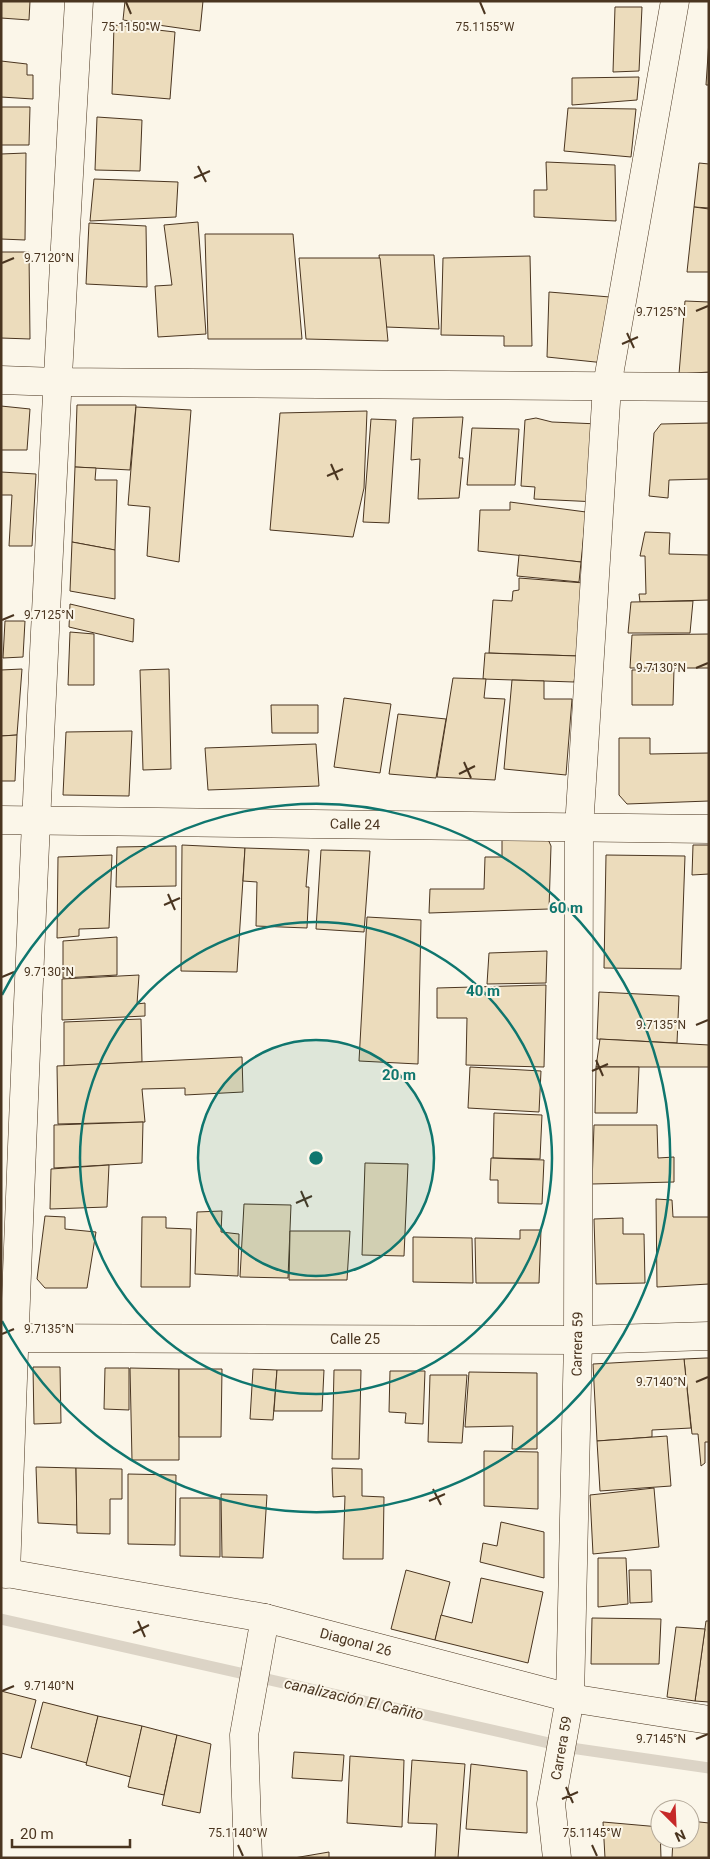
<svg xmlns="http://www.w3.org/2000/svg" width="710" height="1859" font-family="Roboto,sans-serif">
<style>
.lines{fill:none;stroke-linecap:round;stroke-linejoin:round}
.stream{stroke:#dcd4c6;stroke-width:11}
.building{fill:#ecdcbc;stroke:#4a3520}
.minor-casing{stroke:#4a3520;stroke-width:29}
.secondary-casing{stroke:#4a3520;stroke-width:29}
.minor{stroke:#fbf6e9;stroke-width:28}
.secondary{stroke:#fbf6e9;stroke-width:28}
.ticks{fill:none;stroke:#4a3520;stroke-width:2}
.ring{fill:none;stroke:#0f766e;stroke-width:2.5}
.labels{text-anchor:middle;stroke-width:4;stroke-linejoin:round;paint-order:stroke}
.street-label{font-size:14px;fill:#4a3520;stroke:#fbf6e9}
.water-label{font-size:15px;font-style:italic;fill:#4a3520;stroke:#fbf6e9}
.ticks-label{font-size:12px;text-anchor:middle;fill:#4a3520;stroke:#fbf6e9;stroke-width:4;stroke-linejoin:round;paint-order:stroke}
.centre{fill:#0f766e;stroke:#fbf6e9;stroke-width:2.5}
.ring-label{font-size:15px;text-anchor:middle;font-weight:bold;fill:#0f766e;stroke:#fbf6e9;stroke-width:4;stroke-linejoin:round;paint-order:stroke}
</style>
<rect width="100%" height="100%" fill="#fbf6e9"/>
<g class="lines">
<path class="stream" d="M1,1619L571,1748L709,1768"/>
</g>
<g class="building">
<path d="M1,1H30L29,20L1,18Z"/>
<path d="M125,1H203L200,31L123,20Z"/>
<path d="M615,7H642L639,71L613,72Z"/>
<path d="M114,25L175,32L170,99L112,94Z"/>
<path d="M709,40V85H706Z"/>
<path d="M1,61L27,64V75H33V99L1,97Z"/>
<path d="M639,77L637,100L572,105V78Z"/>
<path d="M1,107H30L29,145H1Z"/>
<path d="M568,108L636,109L631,157L564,151Z"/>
<path d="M97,117L142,120L140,171L95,170Z"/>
<path d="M26,153L25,240L1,239V154Z"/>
<path d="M546,162L615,165L616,221L534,217V190H547Z"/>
<path d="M699,163L709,164V208L694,207Z"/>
<path d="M94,179L178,182L176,217L90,221Z"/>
<path d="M694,207L709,209V272H687Z"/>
<path d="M198,222L206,334L158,337L155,286L172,285L164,225Z"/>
<path d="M89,223L146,226L147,287L86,284Z"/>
<path d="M205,234H293L302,339H208Z"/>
<path d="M1,252H29L30,339L1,338Z"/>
<path d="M379,255H434L439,329L386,327Z"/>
<path d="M530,256L532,346H504V336L441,335L443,258Z"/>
<path d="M299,258H380L388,341L306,339Z"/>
<path d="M549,292L610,297L605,363L547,357Z"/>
<path d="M685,301L709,302V372L679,374Z"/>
<path d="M77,405H136L130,470L75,467Z"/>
<path d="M1,406L30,409L27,450H1Z"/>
<path d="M136,407L191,410L179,562L147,556L150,507L128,505Z"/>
<path d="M367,411L364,488L353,537L270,530L280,413Z"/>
<path d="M463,417L459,458H463L459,498L418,499L420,459L411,460L413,418Z"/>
<path d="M536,418L552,422L599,424L598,502L534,499L535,487L521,486L525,420Z"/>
<path d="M371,419L396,420L389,523L363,522Z"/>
<path d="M709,423V479L669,480L668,498L649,496L654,433L661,424Z"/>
<path d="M472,428L519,429L515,485H467Z"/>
<path d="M75,467L96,468L95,480H117L115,550L72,542Z"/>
<path d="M1,472L36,474L32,546H9L12,495H1Z"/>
<path d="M510,502L586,512L581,562L478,551L480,510H510Z"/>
<path d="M645,532L670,533L669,554L709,555V600L640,602L639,594H646L645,556H640Z"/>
<path d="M72,542L115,550V599L70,591Z"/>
<path d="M519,555L581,562L579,582L517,576Z"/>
<path d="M519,578L584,583L578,656L489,653L493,600L512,601L513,591L519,590Z"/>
<path d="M693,601L690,633H628L631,602Z"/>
<path d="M70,604L134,619L133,642L69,627Z"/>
<path d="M5,621H25L23,657L3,658Z"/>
<path d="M70,632L94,634V685H68Z"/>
<path d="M709,634V668H630L632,635Z"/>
<path d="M485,653L578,656L574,682L483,679Z"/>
<path d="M22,669L17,735L1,736V670Z"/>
<path d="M169,669L171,769L143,770L140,670Z"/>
<path d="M674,669L673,705H632V670Z"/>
<path d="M453,678L486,679L484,698L505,699L495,780L437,777Z"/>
<path d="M512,680L544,681V699H572L566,775L504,769Z"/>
<path d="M344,698L391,704L380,773L334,767Z"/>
<path d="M271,705H318V733H272Z"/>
<path d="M398,714L446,719L436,778L389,774Z"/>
<path d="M132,731L129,796L63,795L66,732Z"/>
<path d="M17,735L15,781H1V736Z"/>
<path d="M619,738H650V754L709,753V801L627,804L619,795Z"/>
<path d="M316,744L319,786L208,790L205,748Z"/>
<path d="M547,837L551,846L549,909L429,913L430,889H484L485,857H502V839Z"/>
<path d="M182,845L245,848L237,972L181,971Z"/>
<path d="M693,845H709V874L692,875Z"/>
<path d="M176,846V886L116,887L117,847Z"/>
<path d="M245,848L309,850L306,887H309L307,928L256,926L257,882L243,881Z"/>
<path d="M321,850L370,851L364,932L316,929Z"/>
<path d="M112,855L109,928L79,929V936L57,938L58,857Z"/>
<path d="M606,855L685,856L681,969L604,968Z"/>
<path d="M367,917L421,920L418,1064L359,1061Z"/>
<path d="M117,937V975L63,978V941Z"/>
<path d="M547,951L546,983L487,984L489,953Z"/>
<path d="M139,975L137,1004L145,1003V1016L62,1020V979Z"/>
<path d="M546,985L544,1067L466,1065L467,1018H437V988Z"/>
<path d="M599,992L679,996L677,1043L597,1039Z"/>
<path d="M141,1019L142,1062L64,1066V1022Z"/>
<path d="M600,1039L709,1045V1067H596Z"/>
<path d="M242,1057L243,1092L185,1095V1088L142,1089L145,1122L58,1124L57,1066Z"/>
<path d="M470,1067L541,1071L539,1112L468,1108Z"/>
<path d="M596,1067H639L637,1113H595Z"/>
<path d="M494,1113L542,1115L540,1159L493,1158Z"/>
<path d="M143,1122L142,1163L54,1168V1125Z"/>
<path d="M594,1125H657L658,1158L674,1157V1182L592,1184Z"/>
<path d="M491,1158L544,1160L542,1204L498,1203V1180H490Z"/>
<path d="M365,1163L408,1164L404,1256L362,1255Z"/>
<path d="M109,1165L107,1207L50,1209L51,1169Z"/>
<path d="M656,1199L672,1200L673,1217H709V1284L657,1287Z"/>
<path d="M244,1204L291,1205L288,1278L240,1277Z"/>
<path d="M222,1211L221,1232L239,1234L238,1276L195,1274L197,1212Z"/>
<path d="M45,1216L65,1217V1229L96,1232L87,1288H45L37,1279Z"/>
<path d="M142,1217H166V1228L191,1229L190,1287H141Z"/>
<path d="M623,1218V1234H644L645,1283L596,1284L594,1219Z"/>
<path d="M520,1230H541L539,1283H476L475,1238L520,1239Z"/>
<path d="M290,1231H350L347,1280H289Z"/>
<path d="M413,1237L472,1238L473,1283L413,1282Z"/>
<path d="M706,1358H709V1442H705V1463L701,1466L698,1434H692L684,1359Z"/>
<path d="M684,1359L691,1428L652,1430V1437L597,1441L593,1364Z"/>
<path d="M33,1367H60L61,1423L34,1424Z"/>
<path d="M105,1368H129V1410L104,1409Z"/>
<path d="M130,1368L179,1369V1460H132Z"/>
<path d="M179,1369H222L221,1437H179Z"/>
<path d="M253,1369L277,1370L273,1420L250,1419Z"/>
<path d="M277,1370H324L322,1411H274Z"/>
<path d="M334,1370H361L359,1459H332Z"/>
<path d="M390,1371H425L423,1424L405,1423L406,1413L389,1412Z"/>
<path d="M469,1372L537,1373V1449H512L513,1426L465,1427Z"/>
<path d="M430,1375H467L462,1443L428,1442Z"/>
<path d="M667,1436L671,1486L600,1491L597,1441Z"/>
<path d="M484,1451L538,1452V1509L484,1506Z"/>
<path d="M36,1467L76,1468L77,1525L38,1523Z"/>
<path d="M76,1468L122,1469V1499H110V1534L77,1533Z"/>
<path d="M332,1468L362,1469V1496L384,1497L383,1559H343L345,1496L333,1497Z"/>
<path d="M128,1474L176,1475L175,1545L128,1544Z"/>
<path d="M654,1488L659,1547L593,1554L590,1495Z"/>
<path d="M221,1494L267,1495L263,1558L222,1557Z"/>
<path d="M180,1498H220V1557L180,1556Z"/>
<path d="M501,1522L544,1532V1578L480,1562L483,1543L497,1546Z"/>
<path d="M598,1558H626L628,1604L598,1607Z"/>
<path d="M406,1570L450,1582L435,1640L391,1629Z"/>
<path d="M629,1570H651L652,1602L630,1603Z"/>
<path d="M481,1578L543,1592L528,1663L435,1640L441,1615L472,1623Z"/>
<path d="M592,1618L661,1619L659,1664H591Z"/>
<path d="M706,1621H709V1702L695,1701Z"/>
<path d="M676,1627L705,1629L695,1701L667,1697Z"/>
<path d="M1,1691L36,1700L21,1758L1,1753Z"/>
<path d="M43,1702L98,1716L87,1763L31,1748Z"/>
<path d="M98,1716L142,1726L131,1777L86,1765Z"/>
<path d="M142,1726L177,1735L164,1795L128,1787Z"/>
<path d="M177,1735L211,1744L200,1813L162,1805Z"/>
<path d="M294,1752L344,1755L342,1781L292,1778Z"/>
<path d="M350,1756L404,1760L402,1827L347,1823Z"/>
<path d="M412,1760L465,1764L458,1858H435L437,1824L408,1823Z"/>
<path d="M471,1764L527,1771V1833L466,1829Z"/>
<path d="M690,1821L709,1823V1858H672L673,1839H690Z"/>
<path d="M603,1822L660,1827L661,1858H605Z"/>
<path d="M329,1852V1858H294Z"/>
</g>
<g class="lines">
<g class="minor-casing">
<g id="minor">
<path d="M1,1338L578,1340L709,1336"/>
<path d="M1,1572L265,1618L570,1698L709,1720"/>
<path d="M6,1574C24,1049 48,525 79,1"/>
<path d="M248,1858L244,1735L265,1618"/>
<path d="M557,1858L551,1804L570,1698L578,1340L579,828L607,386L675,1"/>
</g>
</g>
<g class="secondary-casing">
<g id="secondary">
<path d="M1,380L57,382L709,387"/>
<path d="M1,820L709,829"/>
</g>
</g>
<use href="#minor" class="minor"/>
<use href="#secondary" class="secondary"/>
</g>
<path class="ticks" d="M126,2L131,14M480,2L485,14M198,166L206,182M194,178L210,171M2,263L14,258M696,311L708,306M627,333L634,348M622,344L638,337M331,464L338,480M327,476L343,469M2,620L14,615M696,668L708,663M464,762L471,778M459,774L475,766M168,894L175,910M164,905L180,898M2,977L14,972M696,1025L708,1020M596,1060L603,1076M592,1071L608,1064M301,1191L308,1207M296,1203L312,1196M2,1334L14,1329M696,1382L708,1377M433,1489L441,1505M429,1501L445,1494M138,1621L145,1637M133,1633L149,1625M2,1691L14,1686M696,1739L708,1734M566,1787L573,1803M562,1799L578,1792M238,1845L243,1856M592,1845L597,1856"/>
<circle cx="316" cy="1158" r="118" fill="#0f766e" fill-opacity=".12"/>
<g class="ring">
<circle cx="316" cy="1158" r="118"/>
<circle cx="316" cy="1158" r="236"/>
<path d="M2 995A354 354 0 1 1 2 1321"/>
</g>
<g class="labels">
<g class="street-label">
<text transform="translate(355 824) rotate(1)" y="5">Calle 24</text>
<text x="355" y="1344">Calle 25</text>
<text transform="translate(577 1344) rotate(-89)" y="5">Carrera 59</text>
<text transform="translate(356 1642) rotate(15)" y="5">Diagonal 26</text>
<text transform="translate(561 1748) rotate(-80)" y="5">Carrera 59</text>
</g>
<g class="water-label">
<text transform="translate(354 1699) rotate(13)" y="5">canalización El Cañito</text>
</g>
</g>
<g class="ticks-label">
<text x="131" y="31">75.1150°W</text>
<text x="485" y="31">75.1155°W</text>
<text x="49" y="262">9.7120°N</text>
<text x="661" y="316">9.7125°N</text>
<text x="49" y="619">9.7125°N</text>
<text x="661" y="672">9.7130°N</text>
<text x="49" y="976">9.7130°N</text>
<text x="661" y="1029">9.7135°N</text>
<text x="49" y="1333">9.7135°N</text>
<text x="661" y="1386">9.7140°N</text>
<text x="49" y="1690">9.7140°N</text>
<text x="661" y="1743">9.7145°N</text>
<text x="238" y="1837">75.1140°W</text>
<text x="592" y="1837">75.1145°W</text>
</g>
<circle cx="316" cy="1158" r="8" class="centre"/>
<g class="ring-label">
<text x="566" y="913">60 m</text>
<text x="483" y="996">40 m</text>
<text x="399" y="1080">20 m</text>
</g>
<rect width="710" height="1859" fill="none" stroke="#4a3520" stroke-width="5"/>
<g transform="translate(675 1824) rotate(156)"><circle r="24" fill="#fbf6e9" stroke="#b4a999"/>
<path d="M0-4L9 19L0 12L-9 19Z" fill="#c62828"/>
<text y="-8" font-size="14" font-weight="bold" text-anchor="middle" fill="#4a3520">N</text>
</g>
<path d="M12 1839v8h118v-8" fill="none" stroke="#4a3520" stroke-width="2.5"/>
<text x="20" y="1839" font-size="15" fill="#4a3520" stroke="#fbf6e9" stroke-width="4" paint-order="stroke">20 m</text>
</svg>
